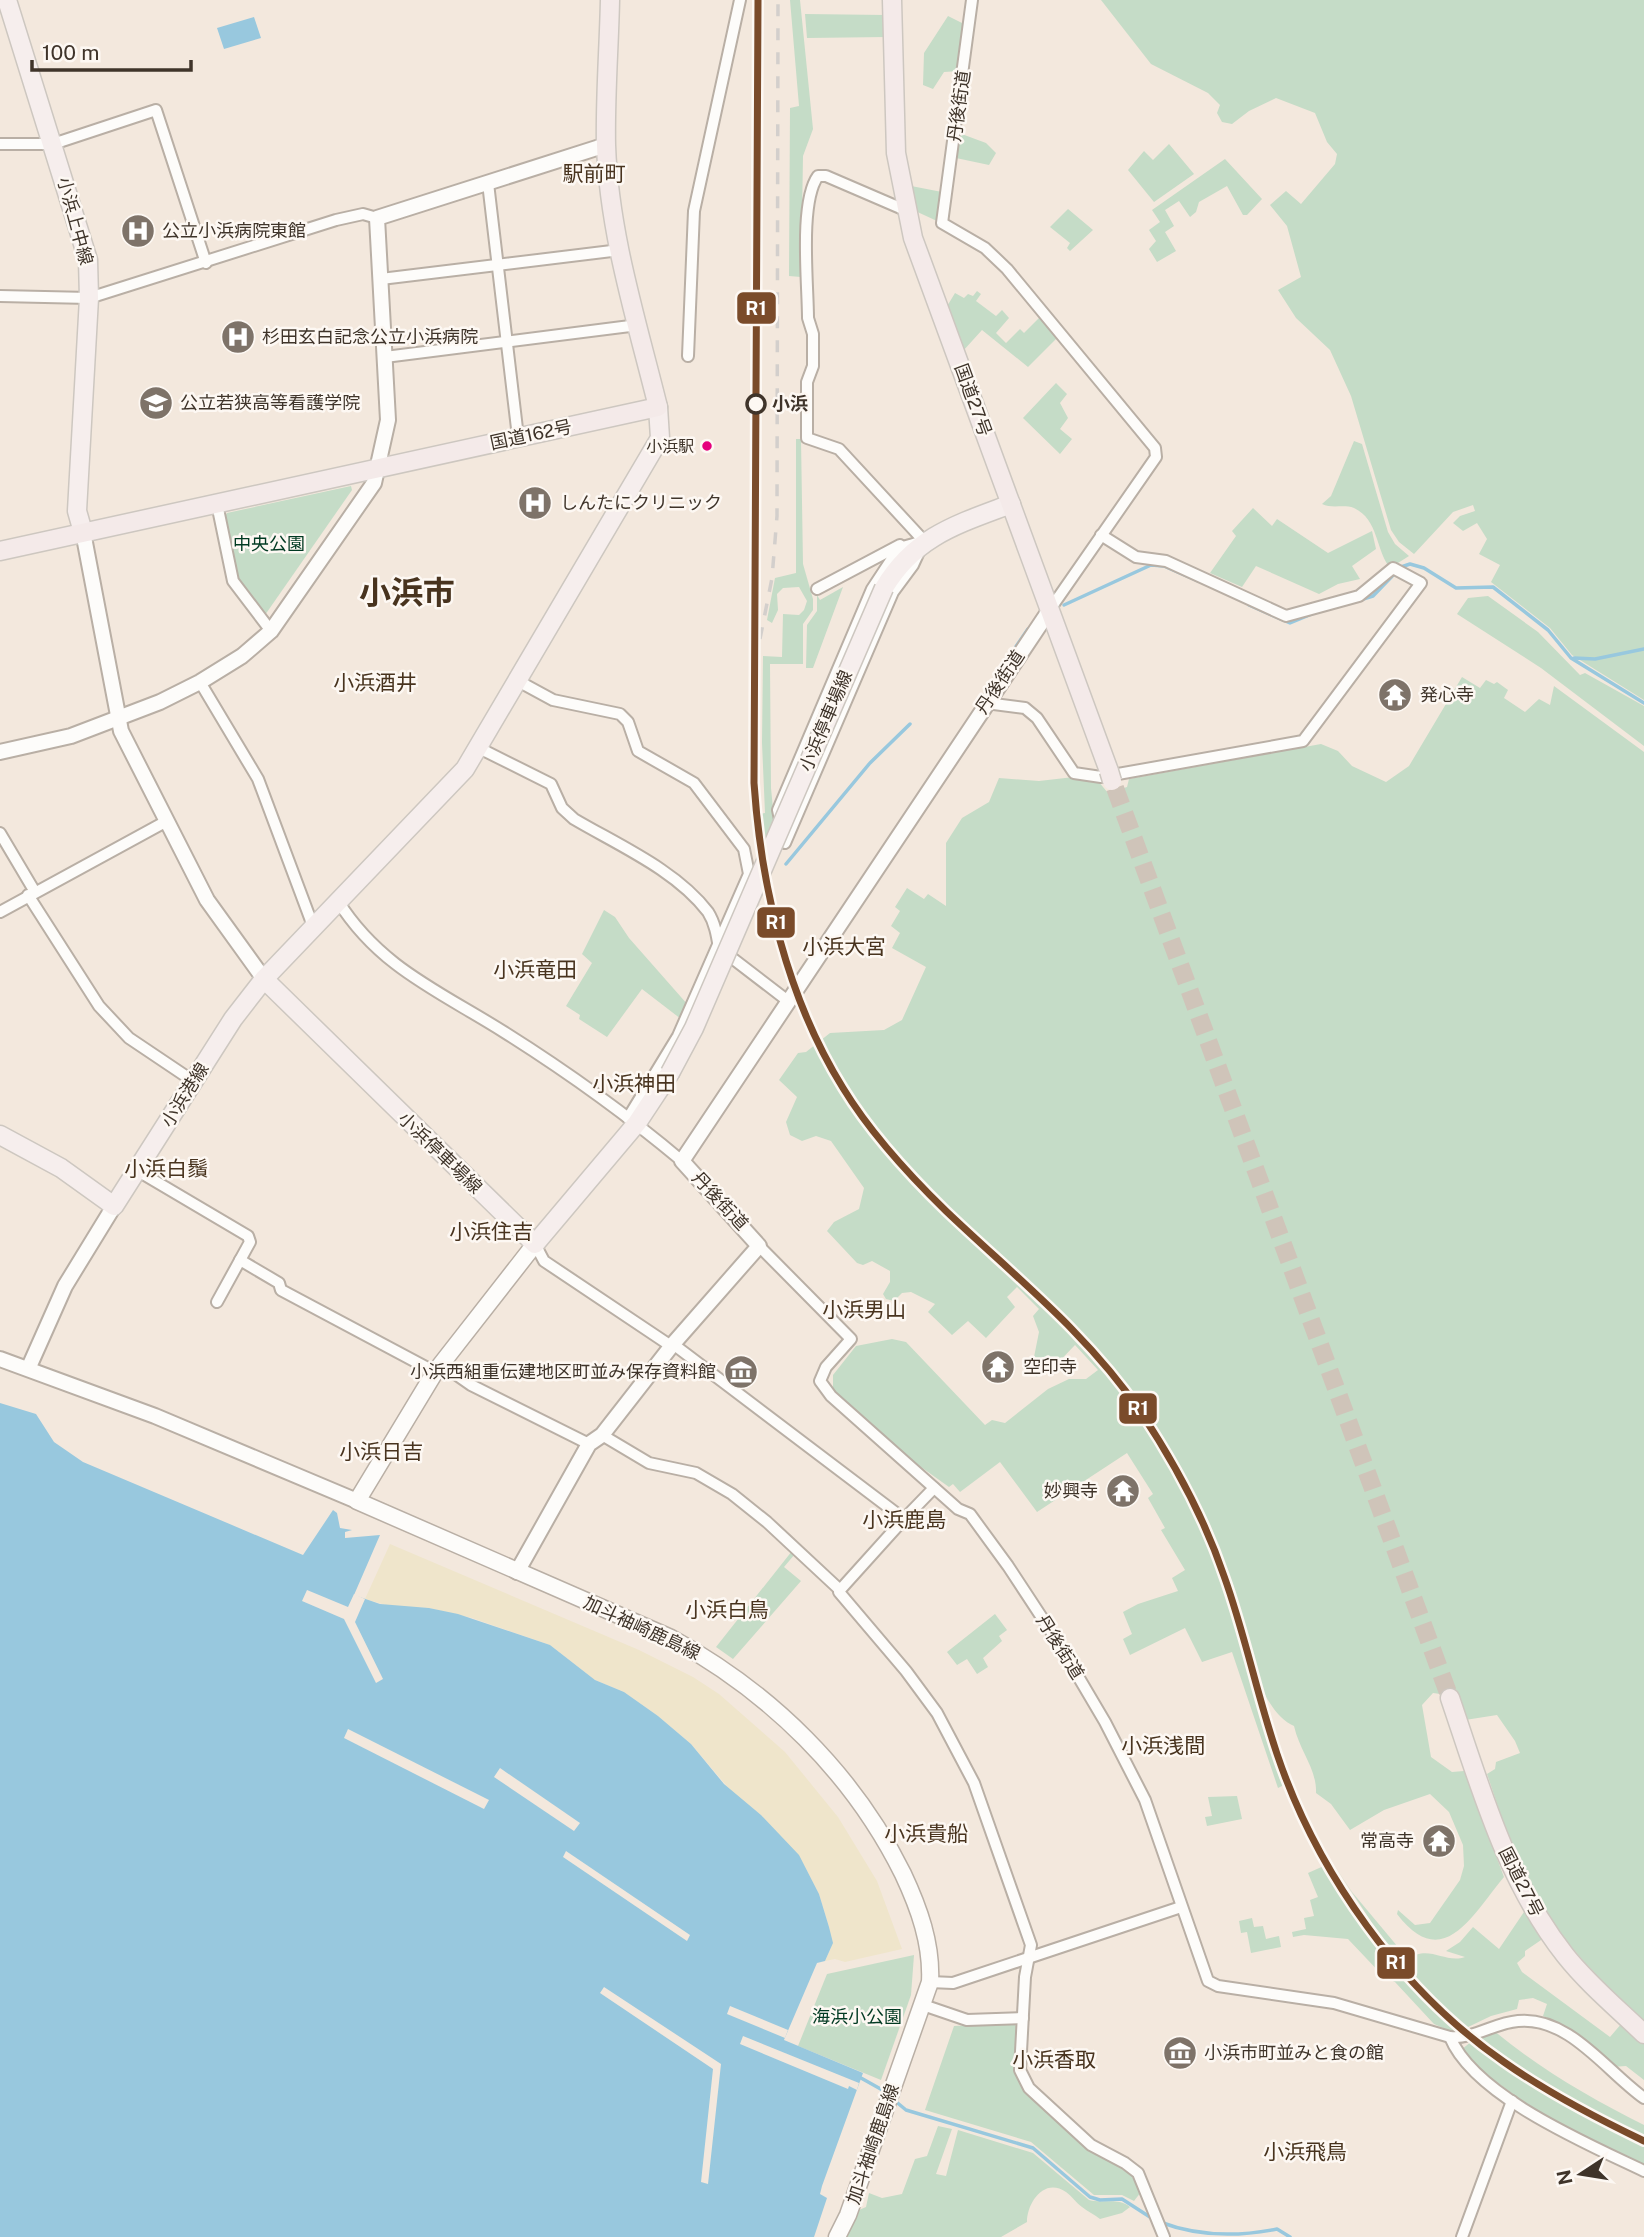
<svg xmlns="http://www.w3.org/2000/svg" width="1644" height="2237" font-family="'Public Sans','Noto Sans JP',sans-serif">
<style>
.green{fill:#c5dcc7}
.sand{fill:#efe5cb}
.water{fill:#98c8de}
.pier{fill:#f3e8dd}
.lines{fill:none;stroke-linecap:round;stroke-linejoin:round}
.stream{stroke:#98c8de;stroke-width:3.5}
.trunk-tunnel{stroke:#cfc4b9;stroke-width:18;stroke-dasharray:18 9;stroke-linecap:butt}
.minor-casing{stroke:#b9afa5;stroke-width:14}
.tertiary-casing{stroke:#b9afa5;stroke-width:18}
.secondary-casing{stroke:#b9afa5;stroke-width:19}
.primary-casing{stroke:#cdc7c0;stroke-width:21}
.trunk-casing{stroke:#cdc7c0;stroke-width:21}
.minor{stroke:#fdfcfa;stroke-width:10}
.tertiary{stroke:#fdfcfa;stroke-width:14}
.secondary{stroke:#fdfcfa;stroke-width:16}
.primary{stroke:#f6eeed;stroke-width:18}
.trunk{stroke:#f4eae9;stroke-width:18}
.rail{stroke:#d3cfcc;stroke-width:3.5;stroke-dasharray:12 12;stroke-linecap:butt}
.primary-bridge-casing{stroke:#cdc7c0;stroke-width:21;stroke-linecap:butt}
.trunk-bridge-casing{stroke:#cdc7c0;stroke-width:21;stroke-linecap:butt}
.primary-bridge{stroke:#f6eeed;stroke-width:18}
.trunk-bridge{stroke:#f4eae9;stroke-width:18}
.rail-1-casing{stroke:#fdf8f3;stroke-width:12}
.rail-1{stroke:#7a4b2a;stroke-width:7}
.stop-dot{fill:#fdf8f3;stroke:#3f342a;stroke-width:3.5}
.bus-dot{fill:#e5007d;stroke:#fdf8f3;stroke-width:2.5}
.labels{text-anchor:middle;stroke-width:5;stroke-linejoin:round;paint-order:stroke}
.bus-label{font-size:16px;fill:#3f342a;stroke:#fdf8f3;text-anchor:end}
.street-label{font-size:18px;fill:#3f342a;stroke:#fdf8f3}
.poi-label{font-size:18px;fill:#3f342a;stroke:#fdf8f3;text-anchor:start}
.stop-label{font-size:18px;font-weight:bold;fill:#3f342a;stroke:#fdf8f3;text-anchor:start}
.park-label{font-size:18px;fill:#003a22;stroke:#fdf8f3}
.quarter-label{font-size:21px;fill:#48331e;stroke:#fdf8f3}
.town-label{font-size:32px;font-weight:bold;fill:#48331e;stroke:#fdf8f3}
.line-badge{stroke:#fdf8f3;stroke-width:2.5}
.badge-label{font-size:19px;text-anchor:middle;font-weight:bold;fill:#fff}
</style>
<rect width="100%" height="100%" fill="#f3e8dd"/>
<g class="green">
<path d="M790,0H800L813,129L803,156L801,277L789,276L790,108L799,106Z"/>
<path d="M1101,0H1644V700L1572,655L1550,628L1491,582L1500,565L1479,554L1487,539L1477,523L1463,531L1453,523L1460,516L1475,511L1473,505L1453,512L1414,554L1399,542L1391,530L1351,396L1330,350L1296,318L1278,290L1301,277L1287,226L1270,205L1286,191L1301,204L1335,164L1337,154L1327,142L1315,113L1276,98L1249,111L1232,124L1222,122L1217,113L1220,105L1208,93L1151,64Z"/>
<path d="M805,14L886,15V37L807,38Z"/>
<path d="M948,16L966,25L960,71L944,72L933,89L923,85L924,53Z"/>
<path d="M959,133L986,143L996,153L989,165L956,158Z"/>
<path d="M1169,144L1194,174L1154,202L1128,170L1144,151L1153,160Z"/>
<path d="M1225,159L1262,199L1247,215H1243L1227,186L1199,202L1196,212L1190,217L1179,201L1165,210L1174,226L1165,232L1176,251L1157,262L1149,249L1156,241L1149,230L1160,222L1152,210Z"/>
<path d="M906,185L942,192L937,221L911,209Z"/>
<path d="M1068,209L1093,230L1070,251L1067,248L1070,243L1050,227Z"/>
<path d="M977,291L981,294L976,301L996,316L1002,310L1009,318L996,333L1006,343L1020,329L1024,333L1042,315L1060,335L1028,367L982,330L963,351L946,308L955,293L964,298L968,294L973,296Z"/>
<path d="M1056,383L1067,394L1060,403L1068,418L1060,429L1072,439L1060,454L1023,418Z"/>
<path d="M796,439H801L803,564L813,599V610L803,624V664H770L771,788L774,819L763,844L759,814L765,813L762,743L763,656L782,657L783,614L799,615L804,610L807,601L799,587L783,588L777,594L778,610L772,623L767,620L775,578L796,573Z"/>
<path d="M1354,441L1362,444L1388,532L1395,544L1409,556L1390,568C1375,549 1379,520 1354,508C1344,504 1332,509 1322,504L1331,496Z"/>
<path d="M351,486L352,490L265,615L236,575L224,518L227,513Z"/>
<path d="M1253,508L1272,526L1277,519L1328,553L1372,531L1376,549L1352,566L1360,579L1338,584L1319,594L1256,566L1242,587L1210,573L1236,536L1232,531Z"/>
<path d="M843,587L813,668H806L807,625L817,611V595L820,600Z"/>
<path d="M1488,596L1538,632L1580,675L1585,673L1644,706V746L1541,668L1457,614L1468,598Z"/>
<path d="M1462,677L1480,688L1486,680L1494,684L1497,682L1508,690L1504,698L1525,712L1539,699L1550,705L1554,686L1644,752V2021C1596,1977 1550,1931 1522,1870C1508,1839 1498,1806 1487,1774L1495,1769L1496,1762L1520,1753L1515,1741L1497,1715L1465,1720L1455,1696L1433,1693L1422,1705L1431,1757L1452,1772L1464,1771L1504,1877C1472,1915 1443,1974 1397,1914L1398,1910L1415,1925L1430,1923L1460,1880L1464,1866L1463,1845L1449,1812L1430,1794L1384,1810L1350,1830L1331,1804L1316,1793C1317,1769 1300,1752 1294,1726C1253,1708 1241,1615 1228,1574C1192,1469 1127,1382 1052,1303L1047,1308C1123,1384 1184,1473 1221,1575C1246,1643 1260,1716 1286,1784L1278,1788L1232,1652L1202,1662L1185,1628L1130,1655L1123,1639L1132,1634L1123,1612L1138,1604L1178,1591L1172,1578L1185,1570L1161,1530L1165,1528L1148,1498L1153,1494L1127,1453L1037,1512L1000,1462L960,1492L953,1484L949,1487L914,1462L833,1392V1375L856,1346L892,1339L906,1342L985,1425L992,1420L1005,1423L1048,1389L1069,1379H1086L1098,1370L1075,1345L1052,1369L1036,1377L1032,1367L1039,1332L1033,1316L1039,1309L1017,1287L1007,1297L1015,1307L986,1338L968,1321L952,1335L928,1312L935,1304L911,1292L902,1293L894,1301L886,1299L883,1294L890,1282V1271L872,1261L863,1265L857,1263L827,1231L834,1222L859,1209L864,1188L831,1141L816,1136L802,1141L790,1135L786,1122L797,1097L779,1080L798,1053L806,1052L830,1033L884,1030L902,1020L926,967L892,948L900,933L891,926L900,911L895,907L907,888L924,899L928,894L946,906V843L962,818L989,802L999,778L1039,781L1074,777L1098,781L1108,793L1127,787L1129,779L1321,744L1338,751L1352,766L1386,782L1409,766Z"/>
<path d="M604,910L615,917L629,938L688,1005L681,1019L642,989L607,1037L579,1019L580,1015L566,1006L592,963L582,954Z"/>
<path d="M792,1551L795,1554L784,1567L801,1581L733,1659L716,1647Z"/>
<path d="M995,1614L1007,1630L999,1636L1002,1641L983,1658L988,1667L977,1674L967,1659L957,1665L947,1652Z"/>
<path d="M1237,1796L1242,1819L1207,1826L1205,1817L1212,1816L1208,1797Z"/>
<path d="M1332,1862L1352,1892L1408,1959C1429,1944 1445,1964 1465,1957L1446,1951L1460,1942L1473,1927L1499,1949L1526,1909L1544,1938L1525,1951V1956L1517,1963L1522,1972L1610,2037L1622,2023L1644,2044V2080L1626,2066L1612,2067L1562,2025L1543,2016L1547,2004L1533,1998L1519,2000L1517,2009L1491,2016L1466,2028L1426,1991L1387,1946Z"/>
<path d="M1326,1865L1396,1965L1460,2031H1450L1434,2024L1395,1982L1384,1977L1348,1939L1304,1935L1293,1937L1292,1932L1306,1929L1304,1918L1314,1916L1310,1900L1318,1897L1308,1873Z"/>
<path d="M1252,1918L1254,1927L1263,1926L1266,1939L1279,1936L1281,1947L1251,1953L1247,1932L1241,1933L1239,1921Z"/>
<path d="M914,1955L911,1995L881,2080L798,2046L827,1974Z"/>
<path d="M1013,2023L1018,2028L1015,2066L1022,2086L1084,2145L1131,2175L1141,2192L1134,2201L1122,2195H1094L1031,2142L925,2110L954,2026Z"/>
<path d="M1493,2030C1540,2069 1590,2098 1644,2125V2138L1554,2091L1477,2038Z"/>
<path d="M1472,2041L1551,2096L1644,2145V2167C1573,2132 1523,2107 1462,2054L1461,2050Z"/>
<path d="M938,2126L952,2129L936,2174L946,2176L958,2130L1033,2153L1089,2200C1103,2204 1118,2197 1130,2207L1122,2213L1100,2219C1094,2214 1088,2212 1082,2207C1076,2203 1072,2196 1066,2192C1044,2177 1027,2203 1027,2222L1001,2237H847L859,2210L866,2207L869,2193L882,2198L902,2194L915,2159L927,2156Z"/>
</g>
<path class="sand" d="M390,1544L639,1650L693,1677L719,1694L785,1752L838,1817L877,1881L902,1949L845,1962L835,1959L825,1961L831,1948L829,1927L819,1894L803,1863L761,1815L731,1791L691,1744L658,1716L624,1692L595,1680L550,1645L472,1618L429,1608L389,1606L365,1599Z"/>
<g class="water">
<path d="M254,17L261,38L224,49L217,28Z"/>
<path d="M0,1403L36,1414L54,1442L83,1462L303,1555L333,1510L337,1513L340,1528L352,1530L345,1532V1538L380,1535L354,1595L380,1604L429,1608L458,1614L550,1645L595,1680L624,1692L658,1716L691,1744L724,1784L761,1815L799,1855L819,1894L829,1927L833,1943L825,1961L817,1963L784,2040L863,2073L822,2186L820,2194L827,2198L814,2237H0Z"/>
</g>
<g class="pier">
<path d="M307,1590L348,1607L354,1594L365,1599L355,1622L383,1679L376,1683L344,1619L302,1601Z"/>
<path d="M348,1729L489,1800L484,1809L344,1738Z"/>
<path d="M500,1768L580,1823L574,1831L494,1777Z"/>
<path d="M566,1851L690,1935L687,1941L563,1857Z"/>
<path d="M604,1987L721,2064L708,2184L701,2182L713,2069L600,1993Z"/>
<path d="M730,2006L788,2030L785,2038L727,2014Z"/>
<path d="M743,2036L859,2083L857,2090L849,2086L848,2089L740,2044Z"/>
</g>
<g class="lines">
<g class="stream">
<path d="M1347,604L1373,596L1401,567L1410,564L1424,568L1456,588L1493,587L1548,630L1571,658L1644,703"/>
<path d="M1064,605L1151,565L1164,566L1198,581"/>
<path d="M1249,605L1290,623L1319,611"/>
<path d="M1574,658L1595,659L1644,649"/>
<path d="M998,673L1028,629"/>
<path d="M786,864L870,763L910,724"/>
<path d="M861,2078L886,2092"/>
<path d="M894,2100L906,2110L1033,2148L1090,2197L1100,2200L1122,2199L1153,2219"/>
<path d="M1160,2222C1199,2237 1237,2237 1277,2229L1290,2237"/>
</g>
<path class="trunk-tunnel" d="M1115,788L1450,1698"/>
<g class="minor-casing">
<g id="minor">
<path d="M972,0L942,223L985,248L1007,269L1155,448L1156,457L1051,608"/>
<path d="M0,144H53L156,110L206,263"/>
<path d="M488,183L518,437"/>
<path d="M905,210L826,176H818C799,202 808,284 808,318L813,334V366L807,382V438L839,449L924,541"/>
<path d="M381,279L620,250"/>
<path d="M0,296L89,298L336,220L363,214L377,218"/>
<path d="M688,356L694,211L740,0"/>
<path d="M385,357L638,325"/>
<path d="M217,504L233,581L271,631"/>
<path d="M924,541L913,565L893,592L785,843L778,810L872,589L899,548Z"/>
<path d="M817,589L900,545"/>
<path d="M518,681L553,700L620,714L628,722L638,751L694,783L744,849L749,874L678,1036L628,1118"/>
<path d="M200,682L258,779L313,926"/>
<path d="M986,703L1025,708L1037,718L1074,773L1101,777L1303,741L1421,583L1393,568L1359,596L1286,616L1166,561L1136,557L1101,535"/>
<path d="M479,748L551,784L562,808L574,819C618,845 676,870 708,912C715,923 717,936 719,948L788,1001"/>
<path d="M0,833L35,892"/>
<path d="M28,895L99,1006L129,1038L193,1081"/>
<path d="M338,901C380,968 441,992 504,1032C566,1071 626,1114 682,1161"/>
<path d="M0,912L165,822"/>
<path d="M138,1171L248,1236L250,1242L217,1302"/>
<path d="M535,1244L544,1261L671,1346"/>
<path d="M759,1246L851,1339L826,1367L820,1381L831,1396L958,1509L970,1514L1008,1566L1056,1639L1105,1722L1145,1800L1208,1981L1218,1986L1334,2003L1450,2037C1474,2039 1494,2023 1518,2021C1569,2016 1606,2071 1644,2098"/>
<path d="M240,1260L279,1283L281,1290L435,1372"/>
<path d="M673,1344L904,1519L934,1488"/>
<path d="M441,1364L471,1385L589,1444"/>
<path d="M602,1435L649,1463L696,1473L732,1494L767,1522L840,1590L904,1519"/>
<path d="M839,1592L906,1671L937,1713L974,1783L1031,1945L1025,1977L1020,2070L1029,2088L1091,2145L1125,2163L1138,2173L1164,2237"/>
<path d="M930,1982L953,1983L1181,1907"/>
<path d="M923,2005L967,2020L1023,2018"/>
<path d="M1450,2037C1474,2096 1588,2144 1644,2171"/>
<path d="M1462,2237L1512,2101"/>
</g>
</g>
<g class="tertiary-casing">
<g id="tertiary">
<path d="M83,532L121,731L207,900L264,979"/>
<path d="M0,752L71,736L160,702L200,682L242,656L271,631L374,483L388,420L377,218L606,145"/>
<path d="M0,1359L155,1416L357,1501"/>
<path d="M29,1367L65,1286L114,1206"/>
<path d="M517,1572L589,1444L602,1435L673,1344L759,1246L682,1161L1051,608"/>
</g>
</g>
<g class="secondary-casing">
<path id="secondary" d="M535,1244L435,1372L357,1501L671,1638C770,1692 853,1773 903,1874C919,1908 932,1944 930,1982L848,2215L837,2237"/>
</g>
<g class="primary-casing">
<g id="primary">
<path d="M7,0L88,260L89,298L77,511L83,532"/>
<path d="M884,588C915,536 958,524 1011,504"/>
<path d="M264,979L535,1244L637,1123L670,1073"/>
<path d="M0,1135L61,1168L114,1206L233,1019L264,979L465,769L660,438L658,407"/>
</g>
</g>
<g class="trunk-casing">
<g id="trunk">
<path d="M892,0L896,153L913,238L1109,771"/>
<path d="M0,551L658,407C637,322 609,234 606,145C605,97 609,48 610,0"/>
<path d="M1450,1698C1480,1786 1506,1880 1565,1955C1588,1984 1617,2008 1644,2034"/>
</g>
</g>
<use href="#minor" class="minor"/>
<use href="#tertiary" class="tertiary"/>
<use href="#secondary" class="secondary"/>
<use href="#primary" class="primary"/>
<use href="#trunk" class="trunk"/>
<path class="rail" d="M760,639L772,578L777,516L778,0"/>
<g class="primary-bridge-casing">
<path id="primary-bridge" d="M670,1073L694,1028L884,588"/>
</g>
<g class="trunk-bridge-casing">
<path id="trunk-bridge" d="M1109,771L1112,781"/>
</g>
<use href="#primary-bridge" class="primary-bridge"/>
<use href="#trunk-bridge" class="trunk-bridge"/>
<g class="rail-1-casing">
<path id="rail-1" d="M758,0L754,783C761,887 787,998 843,1088C871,1134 908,1174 946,1211C1013,1275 1087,1333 1140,1411C1174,1462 1204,1517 1224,1576C1245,1634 1257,1695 1277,1754C1317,1873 1401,1991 1504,2062C1548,2093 1596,2118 1644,2141"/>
</g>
<use href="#rail-1" class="rail-1"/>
</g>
<defs>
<g id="hospital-disc" transform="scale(1.75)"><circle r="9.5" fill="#7e7369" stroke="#fdf8f3"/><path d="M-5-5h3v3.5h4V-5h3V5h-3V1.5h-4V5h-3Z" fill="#fff"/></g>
<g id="university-disc" transform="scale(1.75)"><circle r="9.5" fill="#7e7369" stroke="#fdf8f3"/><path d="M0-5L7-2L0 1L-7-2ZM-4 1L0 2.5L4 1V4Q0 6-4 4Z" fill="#fff"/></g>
<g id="temple-disc" transform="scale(1.75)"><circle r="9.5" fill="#7e7369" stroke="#fdf8f3"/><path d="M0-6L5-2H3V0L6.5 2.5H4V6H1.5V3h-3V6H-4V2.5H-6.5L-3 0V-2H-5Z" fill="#fff"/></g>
<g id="museum-disc" transform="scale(1.75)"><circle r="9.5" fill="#7e7369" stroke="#fdf8f3"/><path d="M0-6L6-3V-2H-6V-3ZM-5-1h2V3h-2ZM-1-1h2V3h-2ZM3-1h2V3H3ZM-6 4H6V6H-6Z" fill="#fff"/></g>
</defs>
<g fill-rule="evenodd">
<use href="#hospital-disc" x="138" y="231"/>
<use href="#hospital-disc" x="238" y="337"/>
<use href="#university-disc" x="156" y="403"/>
<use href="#hospital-disc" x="535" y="503"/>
<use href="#temple-disc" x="1395" y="695"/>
<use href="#temple-disc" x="998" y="1367"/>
<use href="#museum-disc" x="741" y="1372"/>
<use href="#temple-disc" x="1123" y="1491"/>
<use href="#temple-disc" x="1439" y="1841"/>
<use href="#museum-disc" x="1180" y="2053"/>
</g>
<circle class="stop-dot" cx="756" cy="404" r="9"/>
<circle class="bus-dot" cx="707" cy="446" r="6"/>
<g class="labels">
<g class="bus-label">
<text x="694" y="452">小浜駅</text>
</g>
<g class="street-label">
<text transform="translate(959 106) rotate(-82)" y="6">丹後街道</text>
<text transform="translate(75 221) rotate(75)" y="6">小浜上中線</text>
<text transform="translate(973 400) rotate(70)" y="6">国道27号</text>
<text transform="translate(531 435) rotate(-12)" y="6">国道162号</text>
<text transform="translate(1000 682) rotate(-56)" y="6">丹後街道</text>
<text transform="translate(826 721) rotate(-67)" y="6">小浜停車場線</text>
<text transform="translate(185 1095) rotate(-58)" y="6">小浜港線</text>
<text transform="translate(440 1153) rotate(44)" y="6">小浜停車場線</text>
<text transform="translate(720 1201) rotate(47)" y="6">丹後街道</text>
<text transform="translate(642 1628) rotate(25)" y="6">加斗袖崎鹿島線</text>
<text transform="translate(1060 1647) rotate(58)" y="6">丹後街道</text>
<text transform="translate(1521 1882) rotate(63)" y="6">国道27号</text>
<text transform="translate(873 2144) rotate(-71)" y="6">加斗袖崎鹿島線</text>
</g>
<g class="poi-label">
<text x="162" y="237">公立小浜病院東館</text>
<text x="262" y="343">杉田玄白記念公立小浜病院</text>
<text x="180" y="409">公立若狭高等看護学院</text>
<text x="560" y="509">しんたにクリニック</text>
<text x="1420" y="701">発心寺</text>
<text x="1023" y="1373">空印寺</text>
<text x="716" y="1378" text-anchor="end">小浜西組重伝建地区町並み保存資料館</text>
<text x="1098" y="1497" text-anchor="end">妙興寺</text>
<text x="1414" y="1847" text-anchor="end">常高寺</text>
<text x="1204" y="2059">小浜市町並みと食の館</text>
</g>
<g class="stop-label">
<text x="772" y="410">小浜</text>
</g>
<g class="park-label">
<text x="269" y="550">中央公園</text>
<text x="857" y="2023">海浜小公園</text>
</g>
<g class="quarter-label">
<text x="594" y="181">駅前町</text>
<text x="375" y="690">小浜酒井</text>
<text x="844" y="954">小浜大宮</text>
<text x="535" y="977">小浜竜田</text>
<text x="634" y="1091">小浜神田</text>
<text x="166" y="1176">小浜白鬚</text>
<text x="491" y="1239">小浜住吉</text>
<text x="864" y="1317">小浜男山</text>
<text x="381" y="1459">小浜日吉</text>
<text x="904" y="1527">小浜鹿島</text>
<text x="727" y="1617">小浜白鳥</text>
<text x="1163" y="1753">小浜浅間</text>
<text x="926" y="1841">小浜貴船</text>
<text x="1054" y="2067">小浜香取</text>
<text x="1305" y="2159">小浜飛鳥</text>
</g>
<g class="town-label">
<text x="407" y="604">小浜市</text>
</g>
</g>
<g class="line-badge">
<rect x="736" y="291" width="41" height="34" rx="7" fill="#7a4b2a"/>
<rect x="756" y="906" width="40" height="33" rx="7" fill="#7a4b2a"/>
<rect x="1118" y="1392" width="40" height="33" rx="7" fill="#7a4b2a"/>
<rect x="1376" y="1946" width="40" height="34" rx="7" fill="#7a4b2a"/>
</g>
<g class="badge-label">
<text x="756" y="315">R1</text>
<text x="776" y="929">R1</text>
<text x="1138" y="1415">R1</text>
<text x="1396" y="1969">R1</text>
</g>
<g transform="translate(1581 2174) rotate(258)" stroke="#fdf8f3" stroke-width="5" paint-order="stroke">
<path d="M0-5L12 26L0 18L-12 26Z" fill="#3f342a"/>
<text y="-10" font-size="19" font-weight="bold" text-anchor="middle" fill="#3f342a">N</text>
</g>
<path d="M32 60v10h159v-10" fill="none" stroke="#3f342a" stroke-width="3.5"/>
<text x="42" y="60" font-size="21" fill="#3f342a" stroke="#fdf8f3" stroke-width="5" paint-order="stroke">100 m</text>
</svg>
